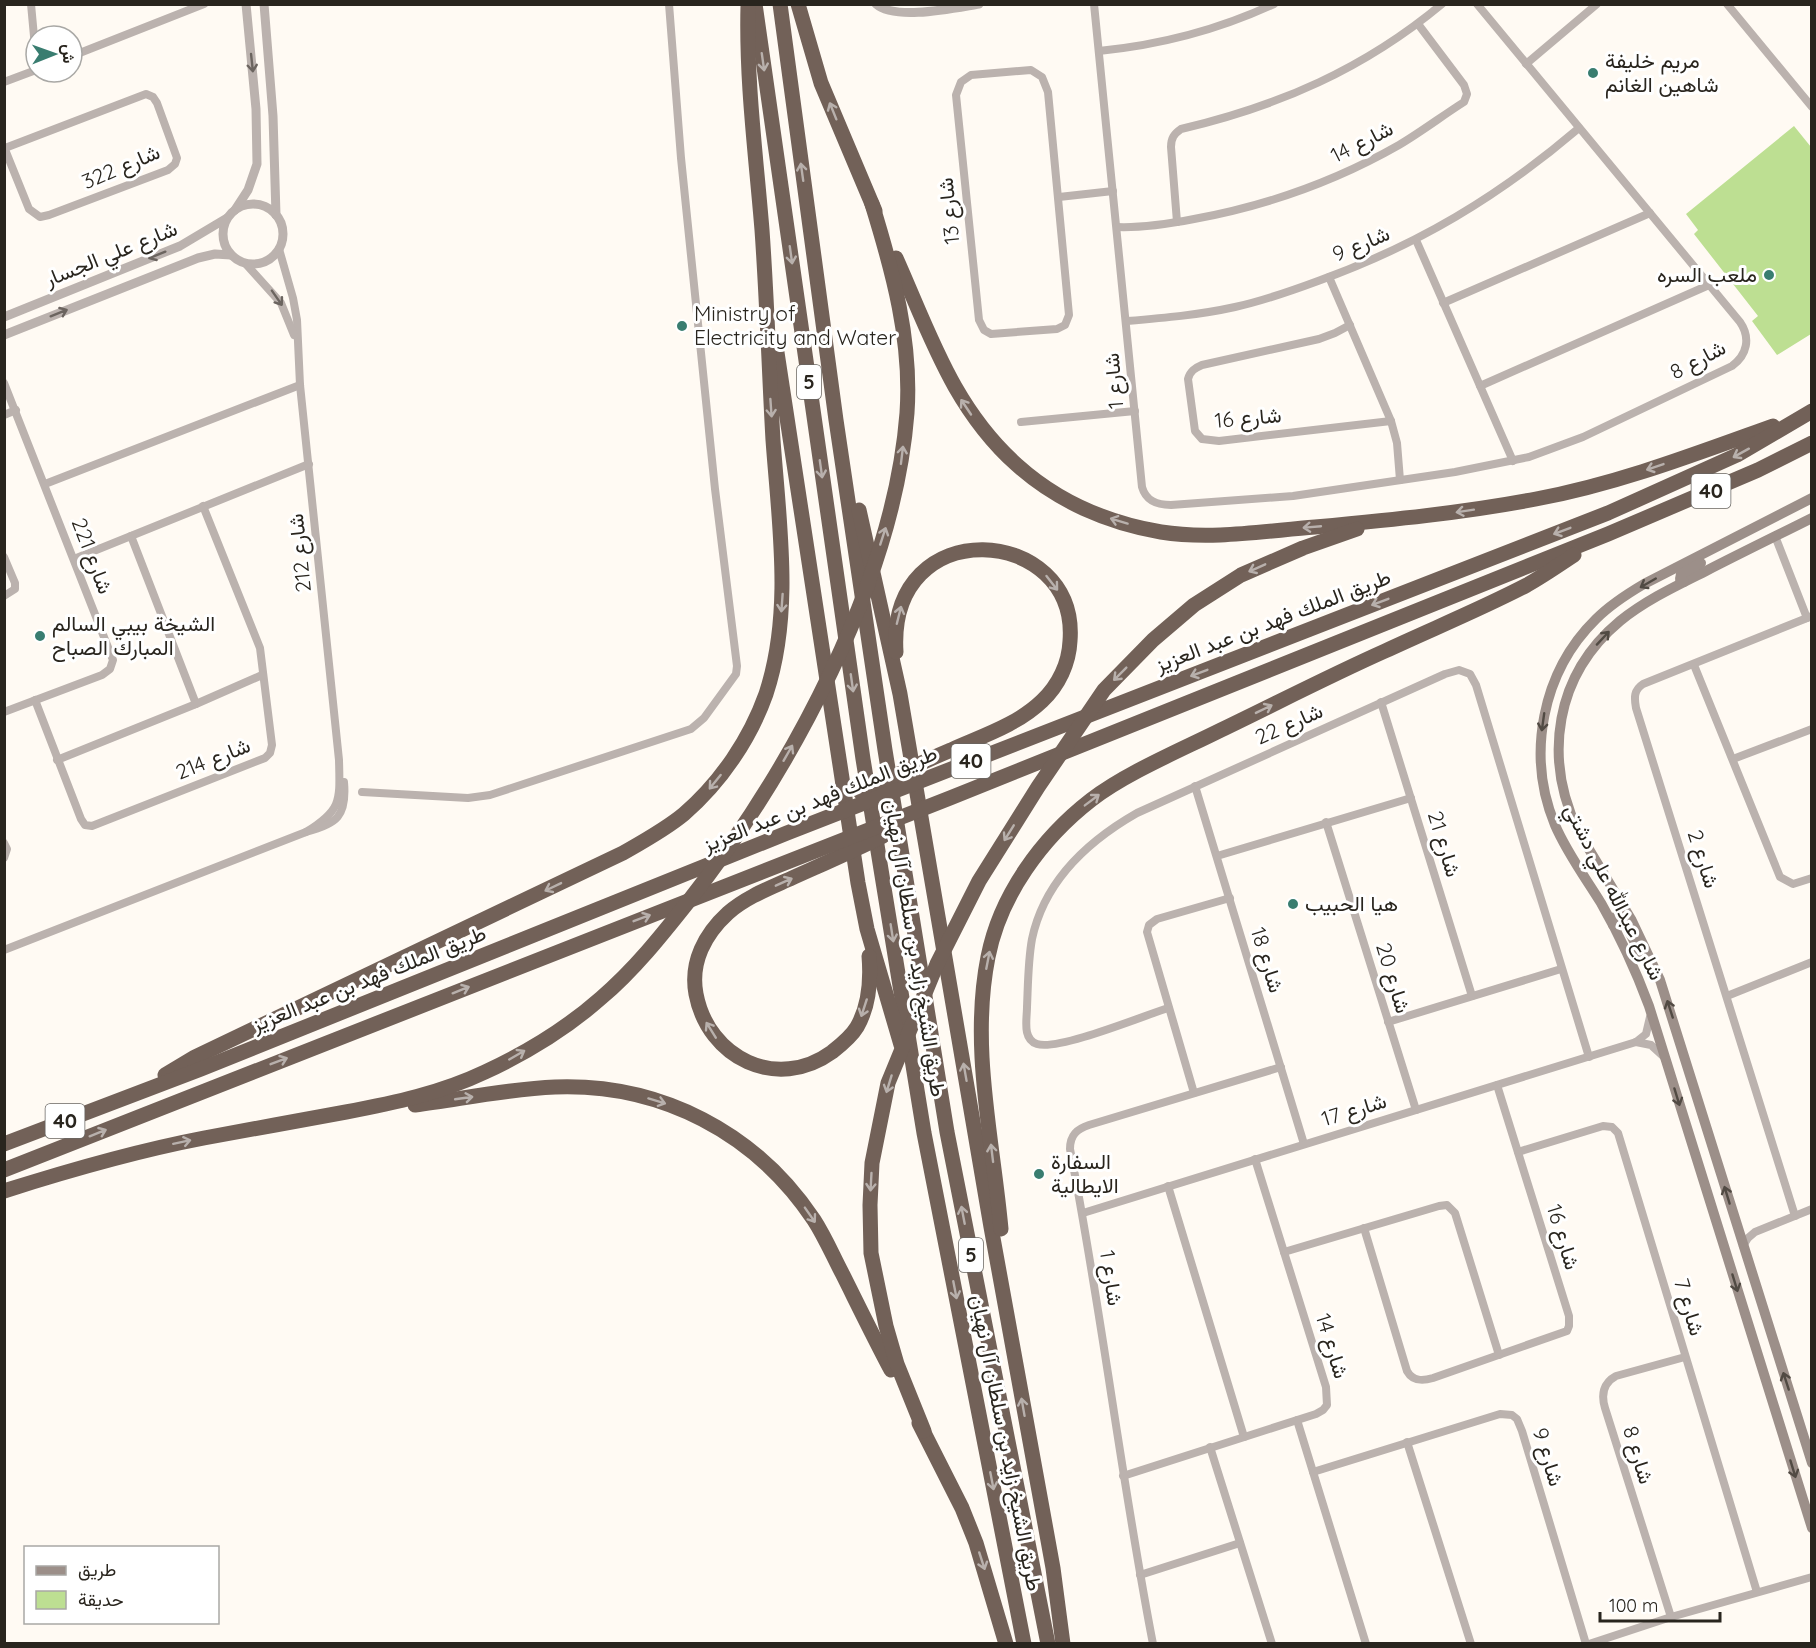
<svg xmlns="http://www.w3.org/2000/svg" width="1816" height="1648" font-family="Quicksand,Vazirmatn,sans-serif">
<style>
.green{fill:#bddf92}
.lines{fill:none;stroke-linecap:round;stroke-linejoin:round}
.minor{stroke:#bbb2ae;stroke-width:8}
.tertiary{stroke:#bbb2ae;stroke-width:9}
.secondary{stroke:#9c8f89;stroke-width:10}
.motorway{stroke:#726158;stroke-width:15}
.oneway{stroke:#b8b0ac}
.oneway2{stroke:#6b645f}
.oneway3{stroke:#514a43}
.poi-dot{fill:#397d70;stroke:#fff;stroke-width:2}
.labels{text-anchor:middle;stroke-width:6;stroke-linejoin:round;paint-order:stroke}
.shield{fill:#fff;stroke:#696662;stroke-width:1.5}
.shield-label{font-size:20px;font-weight:bold;fill:#29251e}
.poi-label{font-size:21px;fill:#29251e;stroke:#fff;text-anchor:start}
.street-label{font-size:21px;fill:#29251e;stroke:#fff}
</style>
<rect width="100%" height="100%" fill="#fffaf3"/>
<path class="green" d="M1794,126L1811,147V334L1777,355L1752,321L1758,316L1694,234L1698,230L1686,214Z"/>
<g class="lines">
<g class="minor">
<path d="M31,4L36,58"/>
<path d="M1094,4L1142,487C1146,501 1157,505 1171,505L1293,496L1455,472L1529,457L1583,437L1732,366C1747,355 1751,338 1740,322L1477,4"/>
<path d="M1727,4L1812,107"/>
<path d="M1099,51C1160,45 1218,30 1274,4"/>
<path d="M72,56L204,4"/>
<path d="M1526,64L1597,4"/>
<path d="M1031,70L1042,77L1048,92L1069,315L1065,325L1057,329L991,334L984,330L979,320L956,95L961,82L971,75Z"/>
<path d="M4,82L36,70"/>
<path d="M4,147L29,209L40,217L49,215L168,170L175,164L177,158L157,103L153,97L146,94L5,148"/>
<path d="M1059,197L1113,191"/>
<path d="M1177,222L1171,147C1171,138 1174,134 1181,129C1279,106 1364,69 1442,4"/>
<path d="M1117,227C1143,228 1168,224 1194,219C1265,206 1336,181 1399,145C1421,132 1442,116 1464,102L1467,94L1464,85L1418,24"/>
<path d="M1416,240L1513,461"/>
<path d="M279,249L293,298L297,320L300,385L339,760C340,801 342,810 306,832"/>
<path d="M245,263L281,303L294,335"/>
<path d="M1329,277L1391,421L1397,443L1400,480"/>
<path d="M1443,303L1650,213"/>
<path d="M1127,321C1163,318 1199,315 1235,307C1263,301 1291,291 1318,281C1418,245 1498,197 1579,128"/>
<path d="M1350,325L1335,333L1319,339L1202,365C1195,368 1190,371 1188,379L1195,431L1202,439L1219,441L1391,421"/>
<path d="M4,383L113,660L110,669L102,675L4,712"/>
<path d="M1480,386L1709,285"/>
<path d="M4,415L16,410"/>
<path d="M1021,422L1135,411"/>
<path d="M45,484L300,385"/>
<path d="M131,536L196,704"/>
<path d="M1775,536L1807,618"/>
<path d="M4,557L15,583V589L4,596"/>
<path d="M74,559L309,464"/>
<path d="M1694,665L1780,877L1793,884L1812,878"/>
<path d="M35,700L81,819L85,825L92,826L265,758L270,753L272,745L260,648L203,506"/>
<path d="M1381,702L1472,996"/>
<path d="M1733,759L1812,729"/>
<path d="M57,760L196,704L262,675"/>
<path d="M1195,786L1304,1144"/>
<path d="M362,792L468,798L490,795L691,729L704,718L736,674L737,666L715,489L681,158L669,4"/>
<path d="M1326,822L1416,1110"/>
<path d="M4,843L7,849L4,858"/>
<path d="M1217,856L1411,798"/>
<path d="M4,950L306,832C337,824 347,816 344,782"/>
<path d="M1727,996L1812,962"/>
<path d="M1168,1008C1143,1016 1058,1051 1037,1044C1022,1039 1027,1019 1027,1007C1028,985 1028,961 1032,939C1044,882 1088,841 1137,813L1445,674L1459,670L1470,674L1476,685L1589,1057"/>
<path d="M1388,1022L1561,969"/>
<path d="M1636,1042L1651,1045L1663,1056"/>
<path d="M1194,1093L1147,932L1149,925L1157,919L1230,898"/>
<path d="M1518,1152L1603,1126L1612,1127L1618,1133L1757,1592"/>
<path d="M1168,1186L1244,1437"/>
<path d="M1083,1213L1636,1042L1646,1034L1650,1017"/>
<path d="M1795,1216L1636,708C1634,697 1634,690 1643,684L1812,616"/>
<path d="M1364,1228L1407,1371C1413,1382 1423,1381 1433,1378L1567,1331L1569,1326V1316L1497,1085"/>
<path d="M1743,1246L1748,1238L1755,1232L1812,1209"/>
<path d="M1284,1252L1439,1206L1447,1205L1455,1213L1499,1355"/>
<path d="M1297,1420L1366,1644"/>
<path d="M1407,1442L1471,1644"/>
<path d="M1210,1447L1272,1644"/>
<path d="M1313,1472L1500,1414L1512,1415L1517,1419L1522,1431L1586,1644"/>
<path d="M1123,1476L1316,1414L1323,1410L1327,1405L1326,1387L1255,1159"/>
<path d="M1140,1575L1240,1543"/>
<path d="M1671,1617L1605,1408C1601,1395 1603,1383 1616,1376L1685,1357"/>
<path d="M1153,1644C1121,1479 1102,1313 1070,1149C1070,1135 1077,1129 1089,1125L1281,1067"/>
<path d="M1589,1644L1671,1617L1812,1577"/>
</g>
<g class="tertiary">
<path d="M264,4L273,116L276,215"/>
<path d="M876,4C895,21 954,8 979,4"/>
<circle cx="253" cy="234" r="30"/>
<path d="M235,210L248,190L257,164L256,109L246,4"/>
<path d="M4,317L180,246L227,218"/>
<path d="M4,335L198,258L215,254L231,255"/>
</g>
<g class="secondary">
<path d="M1812,498L1644,584C1627,594 1610,605 1596,619C1542,672 1526,755 1555,825C1567,853 1585,877 1601,903C1620,936 1636,971 1649,1006L1812,1528"/>
<path d="M1812,518C1776,536 1741,553 1706,571C1676,586 1646,600 1620,621C1555,675 1543,757 1578,831L1631,919L1660,980L1812,1463"/>
<path d="M1684,582L1680,579L1681,574L1701,563"/>
<path d="M1613,925L1615,917H1620L1623,919L1640,953"/>
</g>
<g class="motorway">
<path d="M755,4L863,759L924,1133L1024,1644"/>
<path d="M780,4L836,420L885,750L947,1132L1048,1644"/>
<path d="M798,4L821,83L875,211"/>
<path d="M896,258C930,334 953,408 1017,465C1057,501 1108,523 1161,532C1211,540 1264,531 1315,527C1389,520 1463,513 1536,499C1617,484 1695,454 1773,426"/>
<path d="M776,346L858,883L867,929L901,1045"/>
<path d="M859,510L900,694L991,1227L1053,1568L1063,1644"/>
<path d="M861,793C890,778 920,763 951,750C982,736 1017,725 1042,701C1059,685 1069,663 1070,641C1079,525 887,510 896,652"/>
<path d="M869,956C871,980 869,1006 857,1027C851,1037 841,1045 832,1052C777,1092 708,1058 696,994C690,962 705,934 728,913C746,897 770,888 792,878C823,864 853,851 883,836"/>
<path d="M165,1075L195,1057L623,853C644,841 666,829 684,814C721,782 750,739 766,694C793,612 779,524 773,440C769,370 767,300 762,230C756,156 746,81 748,6"/>
<path d="M415,1105C461,1099 508,1089 555,1087C661,1083 756,1133 814,1220C825,1237 833,1256 842,1273C858,1305 874,1338 891,1370"/>
<path d="M4,1144L201,1069L787,833L1608,513L1737,455L1812,411"/>
<path d="M4,1170L950,798L1608,534L1758,470L1812,443"/>
<path d="M4,1191C70,1170 136,1151 204,1138C251,1129 299,1121 346,1112C394,1103 441,1093 485,1072C526,1053 567,1028 601,998C634,970 661,936 688,902C791,771 894,581 907,413C912,341 893,272 872,204"/>
<path d="M1001,1229C993,1140 970,1047 988,957C1000,895 1042,838 1091,800C1126,773 1181,750 1221,730C1275,704 1329,676 1385,651C1432,629 1481,609 1527,585C1543,576 1559,565 1574,555"/>
<path d="M919,1423L962,1508L976,1543L1006,1644"/>
<path d="M924,1431L897,1364L886,1326L871,1253L870,1205L872,1163L888,1083L937,964L979,881L1038,787L1104,690L1153,640L1194,605L1241,575L1303,548L1357,529"/>
</g>
</g>
<defs><path id="oneway-shaft" d="M-6 0H5M1.5-3L5.5 0L1.5 3" fill="none" stroke-width="1.6" stroke-linecap="round" stroke-linejoin="round" transform="scale(1.5)"/></defs>
<g class="oneway">
<use href="#oneway-shaft" transform="translate(763 62) rotate(82)"/>
<use href="#oneway-shaft" transform="translate(833 111) rotate(-112)"/>
<use href="#oneway-shaft" transform="translate(802 172) rotate(-98)"/>
<use href="#oneway-shaft" transform="translate(791 255) rotate(82)"/>
<use href="#oneway-shaft" transform="translate(966 407) rotate(-124)"/>
<use href="#oneway-shaft" transform="translate(771 408) rotate(86)"/>
<use href="#oneway-shaft" transform="translate(1741 453) rotate(151)"/>
<use href="#oneway-shaft" transform="translate(902 455) rotate(-83)"/>
<use href="#oneway-shaft" transform="translate(1655 467) rotate(161)"/>
<use href="#oneway-shaft" transform="translate(821 469) rotate(82)"/>
<use href="#oneway-shaft" transform="translate(1465 511) rotate(171)"/>
<use href="#oneway-shaft" transform="translate(1119 521) rotate(-163)"/>
<use href="#oneway-shaft" transform="translate(1312 527) rotate(175)"/>
<use href="#oneway-shaft" transform="translate(1562 531) rotate(159)"/>
<use href="#oneway-shaft" transform="translate(883 536) rotate(-72)"/>
<use href="#oneway-shaft" transform="translate(1257 568) rotate(156)"/>
<use href="#oneway-shaft" transform="translate(1052 583) rotate(52)"/>
<use href="#oneway-shaft" transform="translate(1380 602) rotate(159)"/>
<use href="#oneway-shaft" transform="translate(782 603) rotate(94)"/>
<use href="#oneway-shaft" transform="translate(899 615) rotate(-76)"/>
<use href="#oneway-shaft" transform="translate(1199 673) rotate(159)"/>
<use href="#oneway-shaft" transform="translate(1120 674) rotate(135)"/>
<use href="#oneway-shaft" transform="translate(852 683) rotate(82)"/>
<use href="#oneway-shaft" transform="translate(1264 709) rotate(-26)"/>
<use href="#oneway-shaft" transform="translate(788 753) rotate(-60)"/>
<use href="#oneway-shaft" transform="translate(715 782) rotate(129)"/>
<use href="#oneway-shaft" transform="translate(1092 800) rotate(-37)"/>
<use href="#oneway-shaft" transform="translate(1009 833) rotate(122)"/>
<use href="#oneway-shaft" transform="translate(784 882) rotate(-24)"/>
<use href="#oneway-shaft" transform="translate(553 887) rotate(154)"/>
<use href="#oneway-shaft" transform="translate(642 918) rotate(-21)"/>
<use href="#oneway-shaft" transform="translate(892 933) rotate(81)"/>
<use href="#oneway-shaft" transform="translate(988 960) rotate(-79)"/>
<use href="#oneway-shaft" transform="translate(461 990) rotate(-22)"/>
<use href="#oneway-shaft" transform="translate(864 1008) rotate(108)"/>
<use href="#oneway-shaft" transform="translate(711 1030) rotate(-122)"/>
<use href="#oneway-shaft" transform="translate(517 1055) rotate(-30)"/>
<use href="#oneway-shaft" transform="translate(279 1061) rotate(-21)"/>
<use href="#oneway-shaft" transform="translate(965 1072) rotate(-100)"/>
<use href="#oneway-shaft" transform="translate(889 1084) rotate(107)"/>
<use href="#oneway-shaft" transform="translate(464 1098) rotate(-8)"/>
<use href="#oneway-shaft" transform="translate(657 1101) rotate(17)"/>
<use href="#oneway-shaft" transform="translate(98 1133) rotate(-22)"/>
<use href="#oneway-shaft" transform="translate(182 1142) rotate(-12)"/>
<use href="#oneway-shaft" transform="translate(992 1153) rotate(-97)"/>
<use href="#oneway-shaft" transform="translate(871 1182) rotate(93)"/>
<use href="#oneway-shaft" transform="translate(810 1215) rotate(55)"/>
<use href="#oneway-shaft" transform="translate(963 1215) rotate(-101)"/>
<use href="#oneway-shaft" transform="translate(955 1290) rotate(79)"/>
<use href="#oneway-shaft" transform="translate(1023 1407) rotate(-100)"/>
<use href="#oneway-shaft" transform="translate(992 1481) rotate(79)"/>
<use href="#oneway-shaft" transform="translate(982 1561) rotate(72)"/>
</g>
<g class="oneway2">
<use href="#oneway-shaft" transform="translate(252 63) rotate(84)"/>
<use href="#oneway-shaft" transform="translate(157 255) rotate(158)"/>
<use href="#oneway-shaft" transform="translate(277 298) rotate(55)"/>
<use href="#oneway-shaft" transform="translate(59 313) rotate(-22)"/>
</g>
<g class="oneway3">
<use href="#oneway-shaft" transform="translate(1648 583) rotate(150)"/>
<use href="#oneway-shaft" transform="translate(1603 638) rotate(-47)"/>
<use href="#oneway-shaft" transform="translate(1543 722) rotate(98)"/>
<use href="#oneway-shaft" transform="translate(1670 1009) rotate(-108)"/>
<use href="#oneway-shaft" transform="translate(1677 1097) rotate(73)"/>
<use href="#oneway-shaft" transform="translate(1727 1195) rotate(-107)"/>
<use href="#oneway-shaft" transform="translate(1735 1283) rotate(73)"/>
<use href="#oneway-shaft" transform="translate(1786 1381) rotate(-108)"/>
<use href="#oneway-shaft" transform="translate(1793 1469) rotate(73)"/>
</g>
<g class="poi-dot">
<circle cx="1593" cy="73" r="6"/>
<circle cx="1769" cy="275" r="6"/>
<circle cx="682" cy="326" r="6"/>
<circle cx="40" cy="636" r="6"/>
<circle cx="1293" cy="904" r="6"/>
<circle cx="1039" cy="1174" r="6"/>
</g>
<g class="labels">
<g class="shield">
<rect x="797" y="365" width="24" height="34" rx="4.5"/>
<rect x="1691.5" y="474" width="39" height="34" rx="4.5"/>
<rect x="951.5" y="744" width="39" height="34" rx="4.5"/>
<rect x="45.5" y="1104" width="39" height="34" rx="4.5"/>
<rect x="959" y="1238" width="24" height="34" rx="4.5"/>
</g>
<g class="shield-label">
<text x="809" y="389">5</text>
<text x="1711" y="498">40</text>
<text x="971" y="768">40</text>
<text x="65" y="1128">40</text>
<text x="971" y="1262">5</text>
</g>
<g class="poi-label">
<text x="1605" y="68">مريم خليفة<tspan x="1605" dy="24">شاهين الغانم</tspan></text>
<text x="1757" y="282" text-anchor="end">ملعب السره</text>
<text x="694" y="321">Ministry of<tspan x="694" dy="24">Electricity and Water</tspan></text>
<text x="52" y="631">الشيخة بيبي السالم<tspan x="52" dy="24">المبارك الصباح</tspan></text>
<text x="1305" y="911">هيا الحبيب</text>
<text x="1051" y="1169">السفارة<tspan x="1051" dy="24">الايطالية</tspan></text>
</g>
<g class="street-label">
<text transform="translate(1362 142) rotate(-27)" y="7">شارع 14</text>
<text transform="translate(121 167) rotate(-23)" y="7">شارع 322</text>
<text transform="translate(949 211) rotate(-96)" y="7">شارع 13</text>
<text transform="translate(1361 244) rotate(-23)" y="7">شارع 9</text>
<text transform="translate(111 254) rotate(-22)" y="7">شارع علي الجسار</text>
<text transform="translate(1698 360) rotate(-28)" y="7">شارع 8</text>
<text transform="translate(1114 381) rotate(-95)" y="7">شارع 1</text>
<text transform="translate(1248 418) rotate(-5)" y="7">شارع 16</text>
<text transform="translate(300 553) rotate(-96)" y="7">شارع 212</text>
<text transform="translate(92 556) rotate(69)" y="7">شارع 221</text>
<text transform="translate(1273 621) rotate(-21)" y="7">طريق الملك فهد بن عبد العزيز</text>
<text transform="translate(1289 724) rotate(-24)" y="7">شارع 22</text>
<text transform="translate(213 759) rotate(-22)" y="7">شارع 214</text>
<text transform="translate(820 799) rotate(-22)" y="7">طريق الملك فهد بن عبد العزيز</text>
<text transform="translate(1444 844) rotate(73)" y="7">شارع 21</text>
<text transform="translate(1703 859) rotate(72)" y="7">شارع 2</text>
<text transform="translate(1614 892) rotate(63)" y="7">شارع عبدالله علي دشتي</text>
<text transform="translate(915 948) rotate(81)" y="7">طريق الشيخ زايد بن سلطان آل نهيان</text>
<text transform="translate(1267 960) rotate(73)" y="7">شارع 18</text>
<text transform="translate(1393 978) rotate(73)" y="7">شارع 20</text>
<text transform="translate(369 979) rotate(-22)" y="7">طريق الملك فهد بن عبد العزيز</text>
<text transform="translate(1354 1110) rotate(-17)" y="7">شارع 17</text>
<text transform="translate(1563 1237) rotate(73)" y="7">شارع 16</text>
<text transform="translate(1111 1278) rotate(81)" y="7">شارع 1</text>
<text transform="translate(1689 1307) rotate(73)" y="7">شارع 7</text>
<text transform="translate(1332 1346) rotate(73)" y="7">شارع 14</text>
<text transform="translate(1006 1443) rotate(79)" y="7">طريق الشيخ زايد بن سلطان آل نهيان</text>
<text transform="translate(1638 1455) rotate(73)" y="7">شارع 8</text>
<text transform="translate(1548 1457) rotate(73)" y="7">شارع 9</text>
</g>
</g>
<rect width="1816" height="1648" fill="none" stroke="#29251e" stroke-width="12"/>
<rect x="24" y="1546" width="195" height="78" fill="#ffffff" stroke="#a9a8a5" stroke-width="1.5"/>
<rect x="36" y="1566" width="30" height="9" fill="#9c8f89" stroke="#a9a8a5" stroke-width="1.5"/>
<text x="78" y="1576" font-size="18" fill="#29251e">طريق</text>
<rect x="36" y="1591" width="30" height="18" fill="#bddf92" stroke="#a9a8a5" stroke-width="1.5"/>
<text x="78" y="1606" font-size="18" fill="#29251e">حديقة</text>
<g transform="translate(54 54) rotate(89)"><circle r="28" fill="#ffffff" stroke="#a9a8a5" stroke-width="1.5"/>
<path d="M0-4.5L10 22L0 15L-10 22Z" fill="#397d70"/>
<text y="-9" font-size="16" font-weight="bold" text-anchor="middle" fill="#29251e">ش</text>
</g>
<path d="M1600 1612v9h120v-9" fill="none" stroke="#29251e" stroke-width="3"/>
<text x="1609" y="1612" font-size="18" fill="#29251e" stroke="#ffffff" stroke-width="4.5" paint-order="stroke">100 m</text>
</svg>
